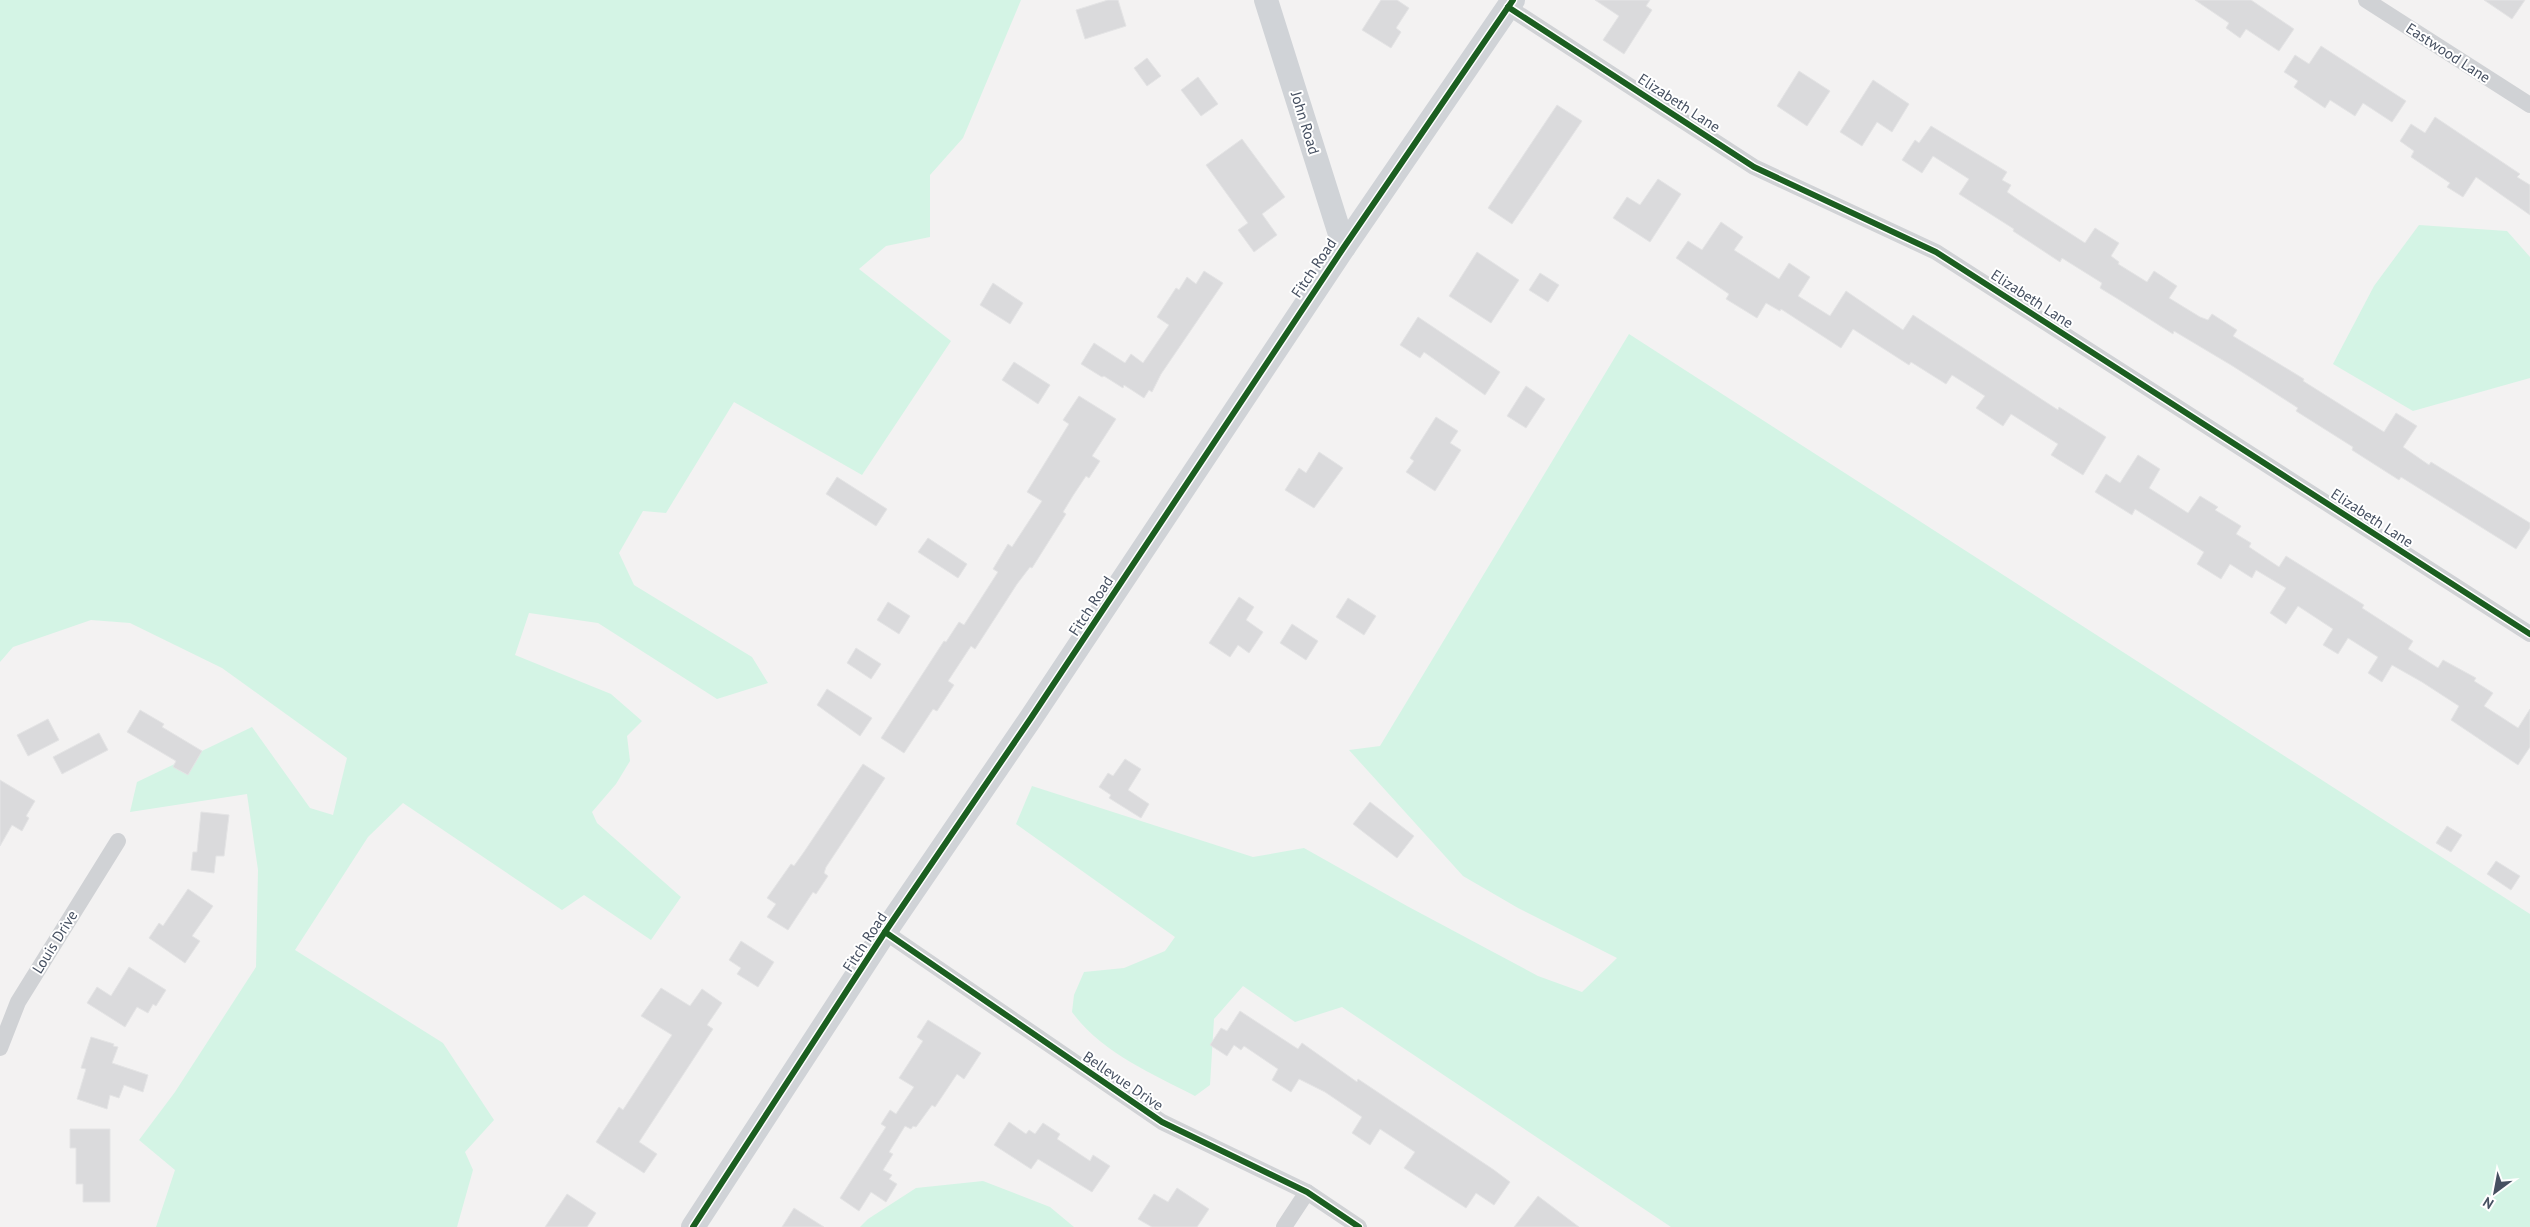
<svg xmlns="http://www.w3.org/2000/svg" width="2530" height="1227" font-family="'PT Sans',sans-serif">
<style>
.green{fill:#d4f4e5}
.building{fill:#dadadc;stroke:#e4e4e5}
.lines{fill:none;stroke-linecap:round;stroke-linejoin:round}
.street{stroke:#d0d2d5;stroke-width:16}
.secondary{stroke:#d0d3d7;stroke-width:24}
.cycleway-casing{stroke:#fff;stroke-width:9}
.cycleway{stroke:#1b5e20;stroke-width:6}
.labels{text-anchor:middle;stroke-width:4;stroke-linejoin:round;paint-order:stroke}
.street-label{font-size:15px;fill:#465061;stroke:#fff}
</style>
<rect width="100%" height="100%" fill="#f3f2f2"/>
<g class="green">
<path d="M0,0H1021L963,138L930,175V237L886,246L859,269L951,341L862,475L734,402L666,513L643,511L619,553L634,585L752,657L768,683L717,699L598,623L529,613L515,655L611,694L642,721L627,736L630,761L616,784L592,812L597,823L681,897L651,940L584,895L562,910L403,803L368,837L295,950L443,1043L494,1120L465,1152L473,1170L457,1227H156L175,1170L139,1140L175,1092L256,967L258,870L247,794L130,812L137,782L252,727L310,808L333,815L347,758L222,668L130,623L91,620L13,647L0,662Z"/>
<path d="M2419,225L2507,231L2530,257V378L2413,411L2333,364L2374,286Z"/>
<path d="M1629,334L2530,914V1227H1671L1342,1007L1295,1022L1243,986L1214,1019L1210,1085L1195,1096C1151,1073 1102,1053 1072,1012L1074,995L1084,972L1124,968L1165,951L1175,937L1016,824L1032,786L1253,857L1304,848L1407,906L1538,976L1582,992L1617,958L1518,908L1463,876L1349,750L1380,746Z"/>
<path d="M983,1181L1050,1207L1074,1227H860L868,1219L916,1188Z"/>
</g>
<g class="building">
<path d="M1108,0H1118L1126,26L1085,39L1076,10Z"/>
<path d="M1381,0H1397L1409,8L1396,28L1401,32L1391,48L1362,30Z"/>
<path d="M1595,0H1650L1646,6L1652,10L1624,54L1603,40L1619,16Z"/>
<path d="M2195,0H2251L2294,29L2279,51L2246,29L2240,38L2226,28L2229,23Z"/>
<path d="M2484,0H2525L2512,19Z"/>
<path d="M2321,46L2406,101L2392,122L2363,103L2355,116L2330,100L2325,108L2294,87L2298,81L2284,72L2295,55L2309,64Z"/>
<path d="M1147,58L1161,76L1147,86L1134,68Z"/>
<path d="M1799,71L1830,91L1807,126L1777,106Z"/>
<path d="M1198,77L1218,104L1201,116L1181,90Z"/>
<path d="M1873,80L1909,104L1892,132L1877,122L1862,146L1840,132Z"/>
<path d="M1557,105L1582,121L1512,224L1488,208Z"/>
<path d="M2435,117L2520,174L2517,177L2530,185V215L2476,177L2463,197L2447,187L2450,183L2411,157L2414,151L2400,141L2411,124L2425,133Z"/>
<path d="M1931,126L2007,172L2002,180L2011,185L2007,192L2020,201L2085,243L2095,228L2119,243L2111,256L2119,262L2118,264L2147,282L2154,271L2177,286L2169,298L2200,317L2208,320L2212,314L2237,330L2233,336L2304,379L2303,381L2384,432L2396,413L2417,426L2403,447L2429,465L2431,462L2530,523V528L2516,549L2401,477L2399,480L2352,450L2353,447L2296,411L2298,408L2231,365L2174,331L2173,334L2118,299L2100,288L2102,283L2062,258L2060,262L2013,231L2014,229L1959,194L1969,179L1933,156L1922,173L1902,160L1915,140L1919,143Z"/>
<path d="M1242,139L1285,197L1262,214L1277,235L1254,252L1238,230L1248,223L1206,165Z"/>
<path d="M1658,179L1681,194L1650,242L1613,218L1627,197L1640,205Z"/>
<path d="M1721,222L1743,237L1734,250L1779,279L1789,263L1810,277L1798,296L1830,316L1846,291L1903,330L1913,315L2058,410L2059,407L2106,437L2083,475L2051,455L2058,444L2011,414L2003,426L1976,408L1985,396L1952,375L1946,384L1911,362L1909,365L1853,329L1841,348L1781,309L1780,311L1766,303L1757,318L1726,299L1729,294L1676,258L1688,241L1702,250Z"/>
<path d="M1477,252L1519,280L1491,323L1449,296Z"/>
<path d="M1204,271L1223,283L1161,374L1152,392L1149,390L1144,398L1124,385L1123,388L1104,376L1102,377L1081,364L1094,343L1125,363L1131,354L1143,363L1169,325L1157,317L1176,288L1179,290L1187,277L1196,284Z"/>
<path d="M1540,273L1559,285L1548,302L1529,290Z"/>
<path d="M993,283L1023,303L1010,324L980,305Z"/>
<path d="M1418,317L1500,372L1485,395L1424,352L1420,358L1400,345Z"/>
<path d="M1014,362L1050,385L1038,404L1002,380Z"/>
<path d="M1526,386L1545,399L1526,428L1507,416Z"/>
<path d="M1079,396L1116,419L1092,456L1100,461L1089,478L1086,476L1074,494L1063,512L1066,514L1032,568L1030,567L1017,584L975,649L971,646L948,681L954,685L937,711L933,709L904,753L881,738L944,641L946,642L959,622L964,625L998,572L993,569L1008,544L1012,547L1042,501L1027,492L1069,424L1063,420Z"/>
<path d="M1436,417L1458,431L1450,443L1461,450L1435,491L1406,472L1414,461L1410,458Z"/>
<path d="M1319,452L1343,468L1314,508L1285,490L1299,468L1306,473Z"/>
<path d="M2138,455L2160,469L2149,488L2188,513L2200,496L2218,507L2215,510L2241,526L2236,534L2251,543L2249,547L2279,567L2286,556L2364,605L2362,608L2413,641L2408,649L2438,668L2443,660L2476,678L2474,681L2493,693L2484,706L2518,728L2530,709V747L2518,765L2451,720L2459,706L2422,682L2392,665L2382,682L2368,673L2378,657L2348,638L2338,654L2323,645L2333,629L2298,606L2286,624L2270,613L2286,588L2256,570L2252,578L2230,564L2221,579L2197,564L2204,552L2135,509L2132,515L2095,492L2106,474L2120,483Z"/>
<path d="M837,477L887,509L876,526L826,494Z"/>
<path d="M928,538L967,564L958,578L918,552Z"/>
<path d="M1239,597L1254,607L1246,620L1263,632L1249,653L1238,645L1230,657L1209,643Z"/>
<path d="M1348,598L1376,616L1364,635L1336,617Z"/>
<path d="M888,602L910,616L899,634L877,620Z"/>
<path d="M1292,624L1318,641L1306,660L1280,643Z"/>
<path d="M856,648L881,664L871,679L847,663Z"/>
<path d="M827,689L872,718L860,736L817,705Z"/>
<path d="M140,710L164,724L162,727L202,751L188,775L173,767L176,761L127,732Z"/>
<path d="M48,719L59,740L28,756L17,735Z"/>
<path d="M99,733L108,750L62,774L53,757Z"/>
<path d="M1125,759L1141,769L1128,790L1149,804L1141,818L1109,798L1111,795L1099,787L1108,773L1113,776Z"/>
<path d="M863,764L885,778L826,867L824,873L828,876L816,894L813,892L788,930L767,917L776,904L767,898L791,864L794,866L804,852Z"/>
<path d="M0,780L35,801L26,816L29,818L22,831L12,825L0,846Z"/>
<path d="M1370,802L1414,836L1397,858L1353,824Z"/>
<path d="M201,812L229,815L224,856H216L214,873L191,870L193,852H197Z"/>
<path d="M2447,826L2462,835L2451,852L2436,843Z"/>
<path d="M2496,861L2520,876L2511,890L2487,874Z"/>
<path d="M188,889L213,906L192,936L200,941L185,963L149,938L159,923L163,926Z"/>
<path d="M741,941L774,962L758,987L737,974L741,968L729,960Z"/>
<path d="M129,967L166,990L156,1006L153,1004L148,1013L137,1007L125,1027L87,1003L97,987L111,996Z"/>
<path d="M661,988L690,1006L702,989L722,1003L707,1025L713,1029L639,1142L657,1154L644,1173L596,1142L619,1107L623,1110L672,1035L641,1016Z"/>
<path d="M1240,1011L1298,1049L1302,1043L1357,1082L1358,1079L1494,1170L1510,1182L1494,1205L1476,1193L1466,1208L1404,1168L1415,1152L1380,1129L1370,1145L1352,1133L1362,1117L1325,1092L1299,1079L1291,1092L1272,1080L1278,1069L1244,1046L1241,1050L1234,1045L1227,1056L1210,1045L1221,1028L1227,1031Z"/>
<path d="M928,1020L981,1053L964,1079L957,1074L935,1107L932,1105L916,1127L913,1126L911,1129L905,1126L889,1152L893,1154L883,1170L892,1175L889,1179L897,1184L886,1202L871,1192L859,1211L840,1198L886,1127L881,1124L890,1110L896,1114L914,1087L899,1078L923,1041L917,1037Z"/>
<path d="M91,1037L114,1044L113,1046L118,1047L112,1063L148,1075L143,1092L124,1085L119,1098L110,1095L107,1109L77,1099L86,1069L81,1068Z"/>
<path d="M1009,1122L1026,1134L1029,1130L1035,1134L1043,1123L1060,1134L1057,1139L1090,1161L1093,1155L1110,1166L1092,1192L1038,1159L1031,1169L994,1145Z"/>
<path d="M70,1129H110V1202H83V1184H76V1148H70Z"/>
<path d="M1177,1188L1209,1209L1197,1227H1152L1138,1219L1154,1194L1168,1202Z"/>
<path d="M567,1194L596,1213L587,1227H545Z"/>
<path d="M1538,1196L1579,1227H1514Z"/>
<path d="M794,1208L824,1227H782Z"/>
</g>
<g class="lines">
<g class="street">
<path d="M2366,0L2530,105"/>
<path d="M1508,7L1754,167L1936,252L2530,634"/>
<path d="M885,932L1162,1122L1307,1192L1359,1227"/>
<path d="M0,1048L18,1002L118,841"/>
<path d="M1284,1227L1307,1192"/>
</g>
<g class="secondary">
<path d="M1266,0L1344,247"/>
<path d="M693,1227L885,932L1031,718L1344,247L1513,0"/>
</g>
<g class="cycleway-casing">
<g id="cycleway">
<path d="M1508,7L1754,167L1936,252L2530,634"/>
<path d="M885,932L1162,1122L1307,1192L1359,1227"/>
<path d="M693,1227L885,932L1031,718L1344,247L1513,0"/>
</g>
</g>
<use href="#cycleway" class="cycleway"/>
</g>
<g class="labels">
<g class="street-label">
<text transform="translate(2448 53) rotate(33)" y="5">Eastwood Lane</text>
<text transform="translate(1679 103) rotate(33)" y="5">Elizabeth Lane</text>
<text transform="translate(1305 123) rotate(73)" y="5">John Road</text>
<text transform="translate(1314 268) rotate(-56)" y="5">Fitch Road</text>
<text transform="translate(2032 299) rotate(33)" y="5">Elizabeth Lane</text>
<text transform="translate(2372 518) rotate(33)" y="5">Elizabeth Lane</text>
<text transform="translate(1091 606) rotate(-57)" y="5">Fitch Road</text>
<text transform="translate(55 942) rotate(-58)" y="5">Louis Drive</text>
<text transform="translate(865 942) rotate(-57)" y="5">Fitch Road</text>
<text transform="translate(1123 1081) rotate(34)" y="5">Bellevue Drive</text>
</g>
</g>
<g transform="translate(2495 1192) rotate(212)" stroke="#ffffff" stroke-width="4" paint-order="stroke">
<path d="M0-4L9 19L0 12L-9 19Z" fill="#465061"/>
<text y="-8" font-size="14" font-weight="bold" text-anchor="middle" fill="#465061">N</text>
</g>
</svg>
